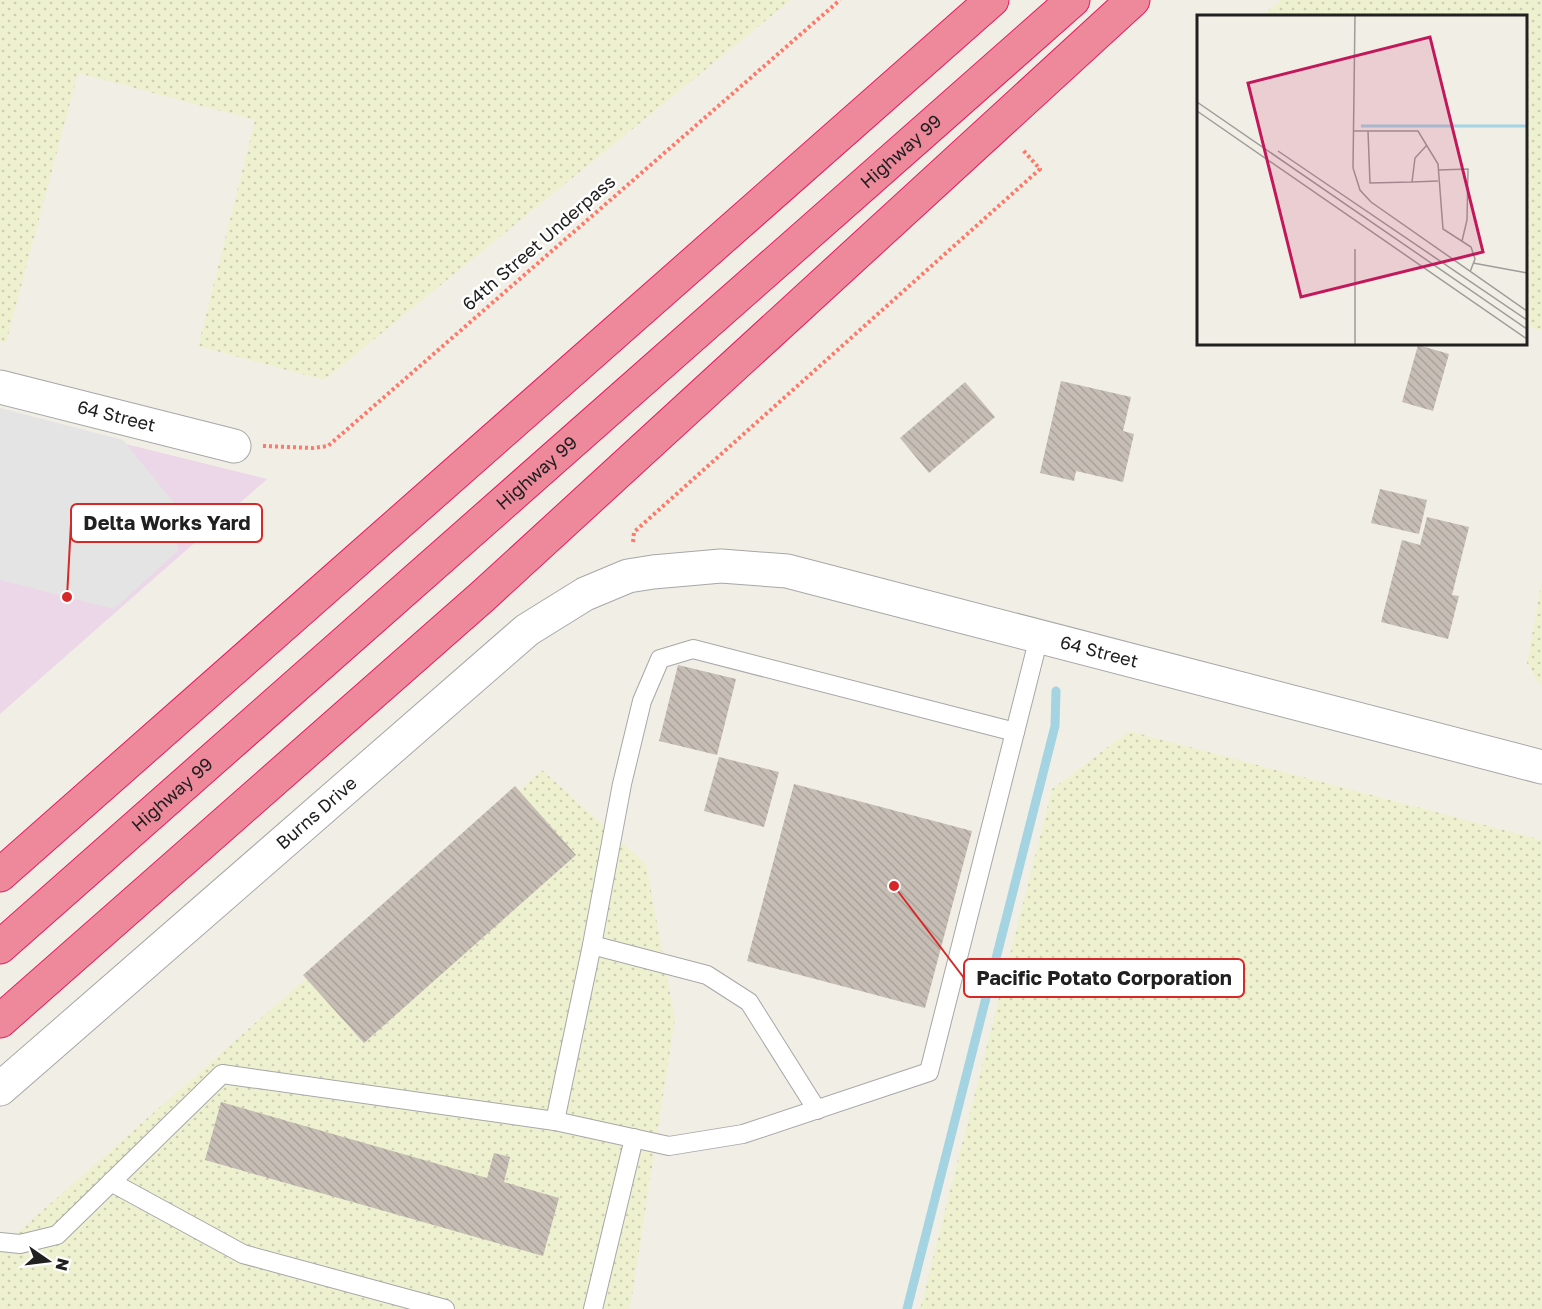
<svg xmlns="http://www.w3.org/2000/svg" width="1542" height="1309" font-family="'Golos Text',sans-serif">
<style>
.industrial{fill:#ebd7e7}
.farmland{fill:url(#farmland-dots)}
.parking{fill:#e4e4e4}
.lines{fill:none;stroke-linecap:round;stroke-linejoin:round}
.stream{stroke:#a4d3e2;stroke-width:9}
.building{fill:url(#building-back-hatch)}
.service-casing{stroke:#a7a7a7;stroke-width:20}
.minor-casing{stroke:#a7a7a7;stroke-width:35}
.motorway-casing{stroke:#e81a60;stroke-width:35}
.path{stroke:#ff7969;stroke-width:4;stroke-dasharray:3 3;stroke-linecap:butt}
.service{stroke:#fff;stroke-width:18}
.minor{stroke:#fff;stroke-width:33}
.motorway{stroke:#ed899b;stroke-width:33}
.labels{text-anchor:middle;stroke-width:5;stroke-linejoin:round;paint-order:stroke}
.street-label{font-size:18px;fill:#202020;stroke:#fff}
.inset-river{fill:none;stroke:#a4d3e2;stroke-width:3}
.inset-road{fill:none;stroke:#9d9c97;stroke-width:1.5}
.view{fill:#c2185b;fill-opacity:0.15;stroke:#c2185b;stroke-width:3}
.inset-edge{fill:none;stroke:#202020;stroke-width:3}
.leader{fill:none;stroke:#d62828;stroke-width:2}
.callout-dot{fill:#d62828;stroke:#fff;stroke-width:2}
.callout{fill:#fff;stroke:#d62828;stroke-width:2}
.callout-label{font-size:20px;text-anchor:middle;font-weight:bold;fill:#202020}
</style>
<defs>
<pattern id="farmland-dots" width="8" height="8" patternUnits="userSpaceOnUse" patternTransform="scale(1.5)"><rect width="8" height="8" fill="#eef1d0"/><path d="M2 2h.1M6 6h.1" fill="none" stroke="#ccceb2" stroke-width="1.8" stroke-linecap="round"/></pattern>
<pattern id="building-back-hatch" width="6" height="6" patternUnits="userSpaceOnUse" patternTransform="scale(1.5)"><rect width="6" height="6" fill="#c6bdb5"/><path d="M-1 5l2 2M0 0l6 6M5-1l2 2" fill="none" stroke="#aaa29b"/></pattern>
</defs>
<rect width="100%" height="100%" fill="#f1eee6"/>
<path class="industrial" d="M0,413L267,479L0,714Z"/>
<g class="farmland">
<path d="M0,0H791L324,380L198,346L255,120L78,73L6,343L0,341Z"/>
<path d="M1281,0H1542V331L1526,326V16H1262Z"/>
<path d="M1542,579V688L1527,663Z"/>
<path d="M1129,731L1542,840V1309H920L1052,789Z"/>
<path d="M542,770L646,864L675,1019L630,1309H0V1248Z"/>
</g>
<path class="parking" d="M0,408L123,440L176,505L178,551L114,609L0,580Z"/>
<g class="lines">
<path class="stream" d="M907,1309L1055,726L1056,691"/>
</g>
<g class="building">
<path d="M1418,345L1449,354L1433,411L1402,402Z"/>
<path d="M1061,381L1131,397L1123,431L1134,434L1123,482L1076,471L1074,481L1040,473Z"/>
<path d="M965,382L995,417L929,473L900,438Z"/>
<path d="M1380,489L1427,500L1419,534L1371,523Z"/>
<path d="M1427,517L1469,527L1452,595L1459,596L1448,639L1381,622L1402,540L1420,545Z"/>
<path d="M678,665L736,679L717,755L659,741Z"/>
<path d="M719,757L779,772L764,827L704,811Z"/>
<path d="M794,784L972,831L925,1008L747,961Z"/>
<path d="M515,786L576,855L364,1043L303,975Z"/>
<path d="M221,1102L487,1178L494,1153L510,1157L504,1182L559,1198L543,1256L205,1160Z"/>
</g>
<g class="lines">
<g class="service-casing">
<g id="service">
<path d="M592,945L622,784L642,701L660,659L693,649L1015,732"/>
<path d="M555,1121L592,945L707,975L749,1002L817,1110"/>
<path d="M111,1182L243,1254L445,1309"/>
<path d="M0,1242L20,1244L57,1235L222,1074L555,1121L669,1146L743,1134L929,1072L1039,637"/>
<path d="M593,1309L634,1138"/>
</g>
</g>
<g class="minor-casing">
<g id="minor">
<path id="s1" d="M0,387L234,446"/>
<path id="s2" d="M0,1089L527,630L585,594L628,576L653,572L721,566L787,571L1542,767"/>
</g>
</g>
<g class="motorway-casing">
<g id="motorway">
<path d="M0,875L992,0"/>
<path id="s3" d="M0,947L1073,0"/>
<path d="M0,1021L483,596L1133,0"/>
</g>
</g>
<g class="path">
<path d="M263,446L313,448L328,446L840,0"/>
<path d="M633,542L634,532L1040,169L1022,149"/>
</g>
<use href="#service" class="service"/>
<use href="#minor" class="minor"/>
<use href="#motorway" class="motorway"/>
</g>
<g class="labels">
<g class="street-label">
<text dy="6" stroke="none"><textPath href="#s3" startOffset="1202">Highway 99</textPath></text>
<text transform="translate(539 243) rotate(-41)" y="6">64th Street Underpass</text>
<text dy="6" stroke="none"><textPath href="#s1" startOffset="120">64 Street</textPath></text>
<text dy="6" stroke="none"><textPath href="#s3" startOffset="716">Highway 99</textPath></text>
<text dy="6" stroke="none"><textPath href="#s2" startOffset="1296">64 Street</textPath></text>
<text dy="6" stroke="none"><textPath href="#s3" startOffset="230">Highway 99</textPath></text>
<text dy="6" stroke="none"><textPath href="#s2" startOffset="420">Burns Drive</textPath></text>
</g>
</g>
<g transform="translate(1197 15)">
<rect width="330" height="330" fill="#f1eee6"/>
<path class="inset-river" d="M164,111H330"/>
<path class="inset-road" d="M158,0L156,153L163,175L174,187L330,296M0,87L330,314M0,96L330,324M157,116H221L241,149L246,214L274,232L278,244L273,257M171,116L173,168L215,167M230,130L218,143L215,167L241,166M81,136L330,305M241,155L271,154L270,205L265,226M276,248L330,258M158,330V234"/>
<path class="view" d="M233,22L286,237L104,282L51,68Z"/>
<rect width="330" height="330" class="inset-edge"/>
</g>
<path class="leader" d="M67 597L71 523M894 886L964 978"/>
<g class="callout-dot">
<circle cx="67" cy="597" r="6"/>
<circle cx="894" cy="886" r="6"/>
</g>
<g class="callout">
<rect x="71" y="504" width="191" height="38" rx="6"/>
<rect x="964" y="959" width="280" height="38" rx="6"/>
</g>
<g class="callout-label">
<text x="167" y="530">Delta Works Yard</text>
<text x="1104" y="985">Pacific Potato Corporation</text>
</g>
<g transform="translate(48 1261) rotate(104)" stroke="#ffffff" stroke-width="4.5" paint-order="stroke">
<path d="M0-4.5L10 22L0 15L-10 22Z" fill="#202020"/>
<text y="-9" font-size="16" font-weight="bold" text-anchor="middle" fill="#202020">N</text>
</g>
</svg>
